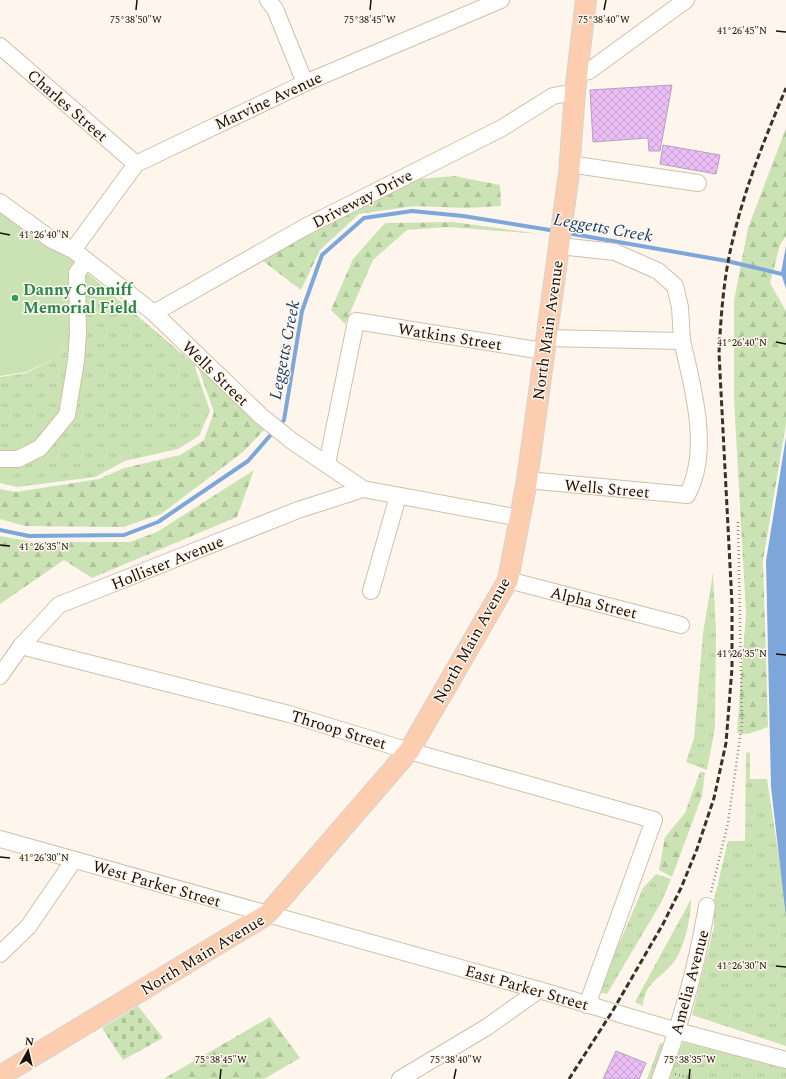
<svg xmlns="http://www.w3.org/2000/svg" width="786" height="1079" font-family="Spectral,serif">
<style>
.grass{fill:url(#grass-tufts)}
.forest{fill:url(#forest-firs)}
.cemetery{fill:url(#cemetery-stones)}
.green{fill:#cbe3b4}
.water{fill:#7da7da}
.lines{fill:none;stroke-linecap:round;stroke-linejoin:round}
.stream{stroke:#7da7da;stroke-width:4}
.building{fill:url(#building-cross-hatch);stroke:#b5a2ba}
.minor-casing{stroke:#d2bfa7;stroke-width:18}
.major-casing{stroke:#d5d4d3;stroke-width:22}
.path{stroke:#938c83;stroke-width:2.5;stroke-dasharray:1 3;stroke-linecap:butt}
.minor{stroke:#fff;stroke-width:16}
.major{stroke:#fdcdb0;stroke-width:20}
.rail{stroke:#393129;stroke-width:3;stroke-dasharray:6 3;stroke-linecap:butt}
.ticks{fill:none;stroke:#171008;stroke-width:1.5}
.leisure-dot{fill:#2e9e5b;stroke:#fef6ec;stroke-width:1.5}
.labels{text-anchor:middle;stroke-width:3;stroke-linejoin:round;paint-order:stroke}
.street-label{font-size:16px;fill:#171008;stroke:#fef6ec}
.leisure-label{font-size:16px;font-weight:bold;fill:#27864d;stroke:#fef6ec;text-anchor:start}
.water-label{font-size:17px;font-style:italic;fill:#103c6b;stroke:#fef6ec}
.ticks-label{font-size:10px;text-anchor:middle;fill:#171008;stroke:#fef6ec;stroke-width:3;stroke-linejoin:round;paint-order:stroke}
</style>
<defs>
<pattern id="grass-tufts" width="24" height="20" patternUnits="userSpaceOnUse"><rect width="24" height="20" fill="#cbe3b4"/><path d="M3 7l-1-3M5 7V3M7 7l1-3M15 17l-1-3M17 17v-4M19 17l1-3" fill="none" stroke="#aec299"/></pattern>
<pattern id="forest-firs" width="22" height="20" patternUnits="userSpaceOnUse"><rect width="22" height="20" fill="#cbe3b4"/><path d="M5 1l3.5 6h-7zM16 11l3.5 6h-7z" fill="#aec299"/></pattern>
<pattern id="cemetery-stones" width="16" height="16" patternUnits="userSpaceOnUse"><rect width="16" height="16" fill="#cbe3b4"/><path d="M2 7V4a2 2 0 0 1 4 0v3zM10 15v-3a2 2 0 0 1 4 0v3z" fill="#aec299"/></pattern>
<pattern id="building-cross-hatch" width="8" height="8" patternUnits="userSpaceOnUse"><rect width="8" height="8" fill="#eabef5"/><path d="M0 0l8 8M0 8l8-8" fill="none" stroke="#c8a2d1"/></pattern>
</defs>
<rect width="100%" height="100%" fill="#fef6ec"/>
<g class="grass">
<path d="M92,277L194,364L210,411L199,436L178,449L125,461L95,477L17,487L0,483V377L26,373L58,357Z"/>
<path d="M713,573L716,631L715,728L707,770L686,762L694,738L703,633Z"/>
<path d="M746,752L750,753V779H767L786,904V1046L692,1015L714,927V900L728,841H745Z"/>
<path d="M656,874L671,879L662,901L607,994L601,993L605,976L643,888Z"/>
<path d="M691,899C691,917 685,947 674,962C661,978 644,983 643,1006L635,1002Z"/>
<path d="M683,1042L786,1069V1079H647L660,1043L680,1050Z"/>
</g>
<g class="forest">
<path d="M786,128V236L780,245L770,283L786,311V424L763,560L768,727L748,734L737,733L746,613L734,400V301L748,228Z"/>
<path d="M454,176L500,185L501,206L467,208L414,206L359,214L320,250L301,290L259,258L350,208L419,179Z"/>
<path d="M453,222L541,234L447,227L407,230L373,260L345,324L331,310L353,259L385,223Z"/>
<path d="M198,367L265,429L243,452L161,514L124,527L25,526L0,519V489L16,492L99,479L124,468L180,455L204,440L214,412Z"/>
<path d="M254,470L237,517L92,578L64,560L0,604V536L33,542H130L157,532Z"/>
<path d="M700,772H705L702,796L672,877L659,870L665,837L685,813Z"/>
<path d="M270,1017L300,1058L264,1079H163Z"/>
</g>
<path class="cemetery" d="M138,1006L163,1038L123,1060L102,1028Z"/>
<path class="green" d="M0,207L65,254L92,277L58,357L26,372L0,376Z"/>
<g class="water">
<path d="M786,246V289L781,273Z"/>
<path d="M786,437V917L771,787L766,561Z"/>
</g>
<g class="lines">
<g class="stream">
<path d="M567,233L727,261L786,275"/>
<path d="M279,426L284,420L302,311L322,255L364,218L412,211L463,216L556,231"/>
<path d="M0,530L29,536L124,535L158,522L248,461L274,431"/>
</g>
</g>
<g class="building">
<path d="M672,85L660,151H649L648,138L593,142L590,90Z"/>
<path d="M663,145L720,155L716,174L660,164Z"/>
<path d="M616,1051L646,1063L639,1079H603Z"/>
</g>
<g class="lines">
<g class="minor-casing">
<g id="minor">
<path d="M268,0L275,9L305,83"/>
<path d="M0,46L136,164"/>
<path d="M577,73L589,71L686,0"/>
<path d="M569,164L698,183"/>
<path d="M0,202L52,240L73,250L154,313L261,416L292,441L363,489L520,518"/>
<path d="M559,246L615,252L658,271L675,286L680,307L682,341"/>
<path d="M73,250L136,164L305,83L501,0"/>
<path d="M154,313L305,227L502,128L553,96L575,92"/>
<path d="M0,459H18L40,448L67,415L76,361L78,333L77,273L86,260"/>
<path d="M327,464L356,321L543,351"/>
<path d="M527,480L687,495C711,452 693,387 682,341L546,338"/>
<path d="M508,580L681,625"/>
<path d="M371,591L398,496"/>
<path d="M21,646L289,714L409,751L654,820L587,1005"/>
<path d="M0,676L21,646L59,605L298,510L363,489"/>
<path d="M0,839L539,990L677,1031L786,1060"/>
<path d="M0,954L28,927L74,860"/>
<path d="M400,1079L487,1027L539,990"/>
<path d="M660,1079C681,1023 697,965 707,906"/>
</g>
</g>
<g class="major-casing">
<path id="major" d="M0,1076L268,914L409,751L508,580L527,480L569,173L575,92L586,0"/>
</g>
<g class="path">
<path d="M711,892L728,823L742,723L738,520"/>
<path d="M675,1074L692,1079"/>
</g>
<use href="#minor" class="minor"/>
<use href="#major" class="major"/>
<path class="rail" d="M569,1079L612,1012L663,924L681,888L697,849L714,798L726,743L732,668V604L719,353C721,313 724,273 734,235C746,184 766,136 786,88"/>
</g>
<path class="ticks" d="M136,10L137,0M370,10L371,0M604,10L606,0M776,31L786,32M0,233L10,235M776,342L786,344M0,545L10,546M776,654L786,655M0,857L10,858M776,966L786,967M220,1079L221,1069M454,1079L456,1069M689,1079L690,1069"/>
<circle class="leisure-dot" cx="15" cy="298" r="4"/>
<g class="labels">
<g class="street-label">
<text transform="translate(268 100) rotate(-25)" y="6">Marvine Avenue</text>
<text transform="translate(68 105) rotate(41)" y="6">Charles Street</text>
<text transform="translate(362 198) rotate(-27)" y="6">Driveway Drive</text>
<text transform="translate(547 330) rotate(-82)" y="6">North Main Avenue</text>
<text transform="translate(450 336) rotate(9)" y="6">Watkins Street</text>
<text transform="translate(216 373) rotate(44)" y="6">Wells Street</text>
<text transform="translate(607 488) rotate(5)" y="6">Wells Street</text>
<text transform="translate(167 562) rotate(-22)" y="6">Hollister Avenue</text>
<text transform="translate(594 602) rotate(14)" y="6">Alpha Street</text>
<text transform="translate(471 640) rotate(-61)" y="6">North Main Avenue</text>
<text transform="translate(339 729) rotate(17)" y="6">Throop Street</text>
<text transform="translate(157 883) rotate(16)" y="6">West Parker Street</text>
<text transform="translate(202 954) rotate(-31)" y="6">North Main Avenue</text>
<text transform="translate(689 982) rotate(-75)" y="6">Amelia Avenue</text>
<text transform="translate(527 987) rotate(16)" y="6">East Parker Street</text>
</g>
<g class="leisure-label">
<text x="23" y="295">Danny Conniff<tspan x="23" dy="18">Memorial Field</tspan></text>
</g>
<g class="water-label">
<text transform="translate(603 227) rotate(10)" y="6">Leggetts Creek</text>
<text transform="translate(284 350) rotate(-79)" y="6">Leggetts Creek</text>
</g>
</g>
<g class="ticks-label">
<text x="136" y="23">75°38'50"W</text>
<text x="370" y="23">75°38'45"W</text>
<text x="604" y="23">75°38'40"W</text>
<text x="742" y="34">41°26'45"N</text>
<text x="44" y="238">41°26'40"N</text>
<text x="742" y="346">41°26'40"N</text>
<text x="44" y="550">41°26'35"N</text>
<text x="742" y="657">41°26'35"N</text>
<text x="44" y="861">41°26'30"N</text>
<text x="742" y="969">41°26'30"N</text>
<text x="221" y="1063">75°38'45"W</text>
<text x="456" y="1063">75°38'40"W</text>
<text x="690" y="1063">75°38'35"W</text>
</g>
<g transform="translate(28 1051) rotate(8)" stroke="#fef6ec" stroke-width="3" paint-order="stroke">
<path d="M0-3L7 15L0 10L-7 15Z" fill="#171008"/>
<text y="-6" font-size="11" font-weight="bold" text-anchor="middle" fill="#171008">N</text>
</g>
</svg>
